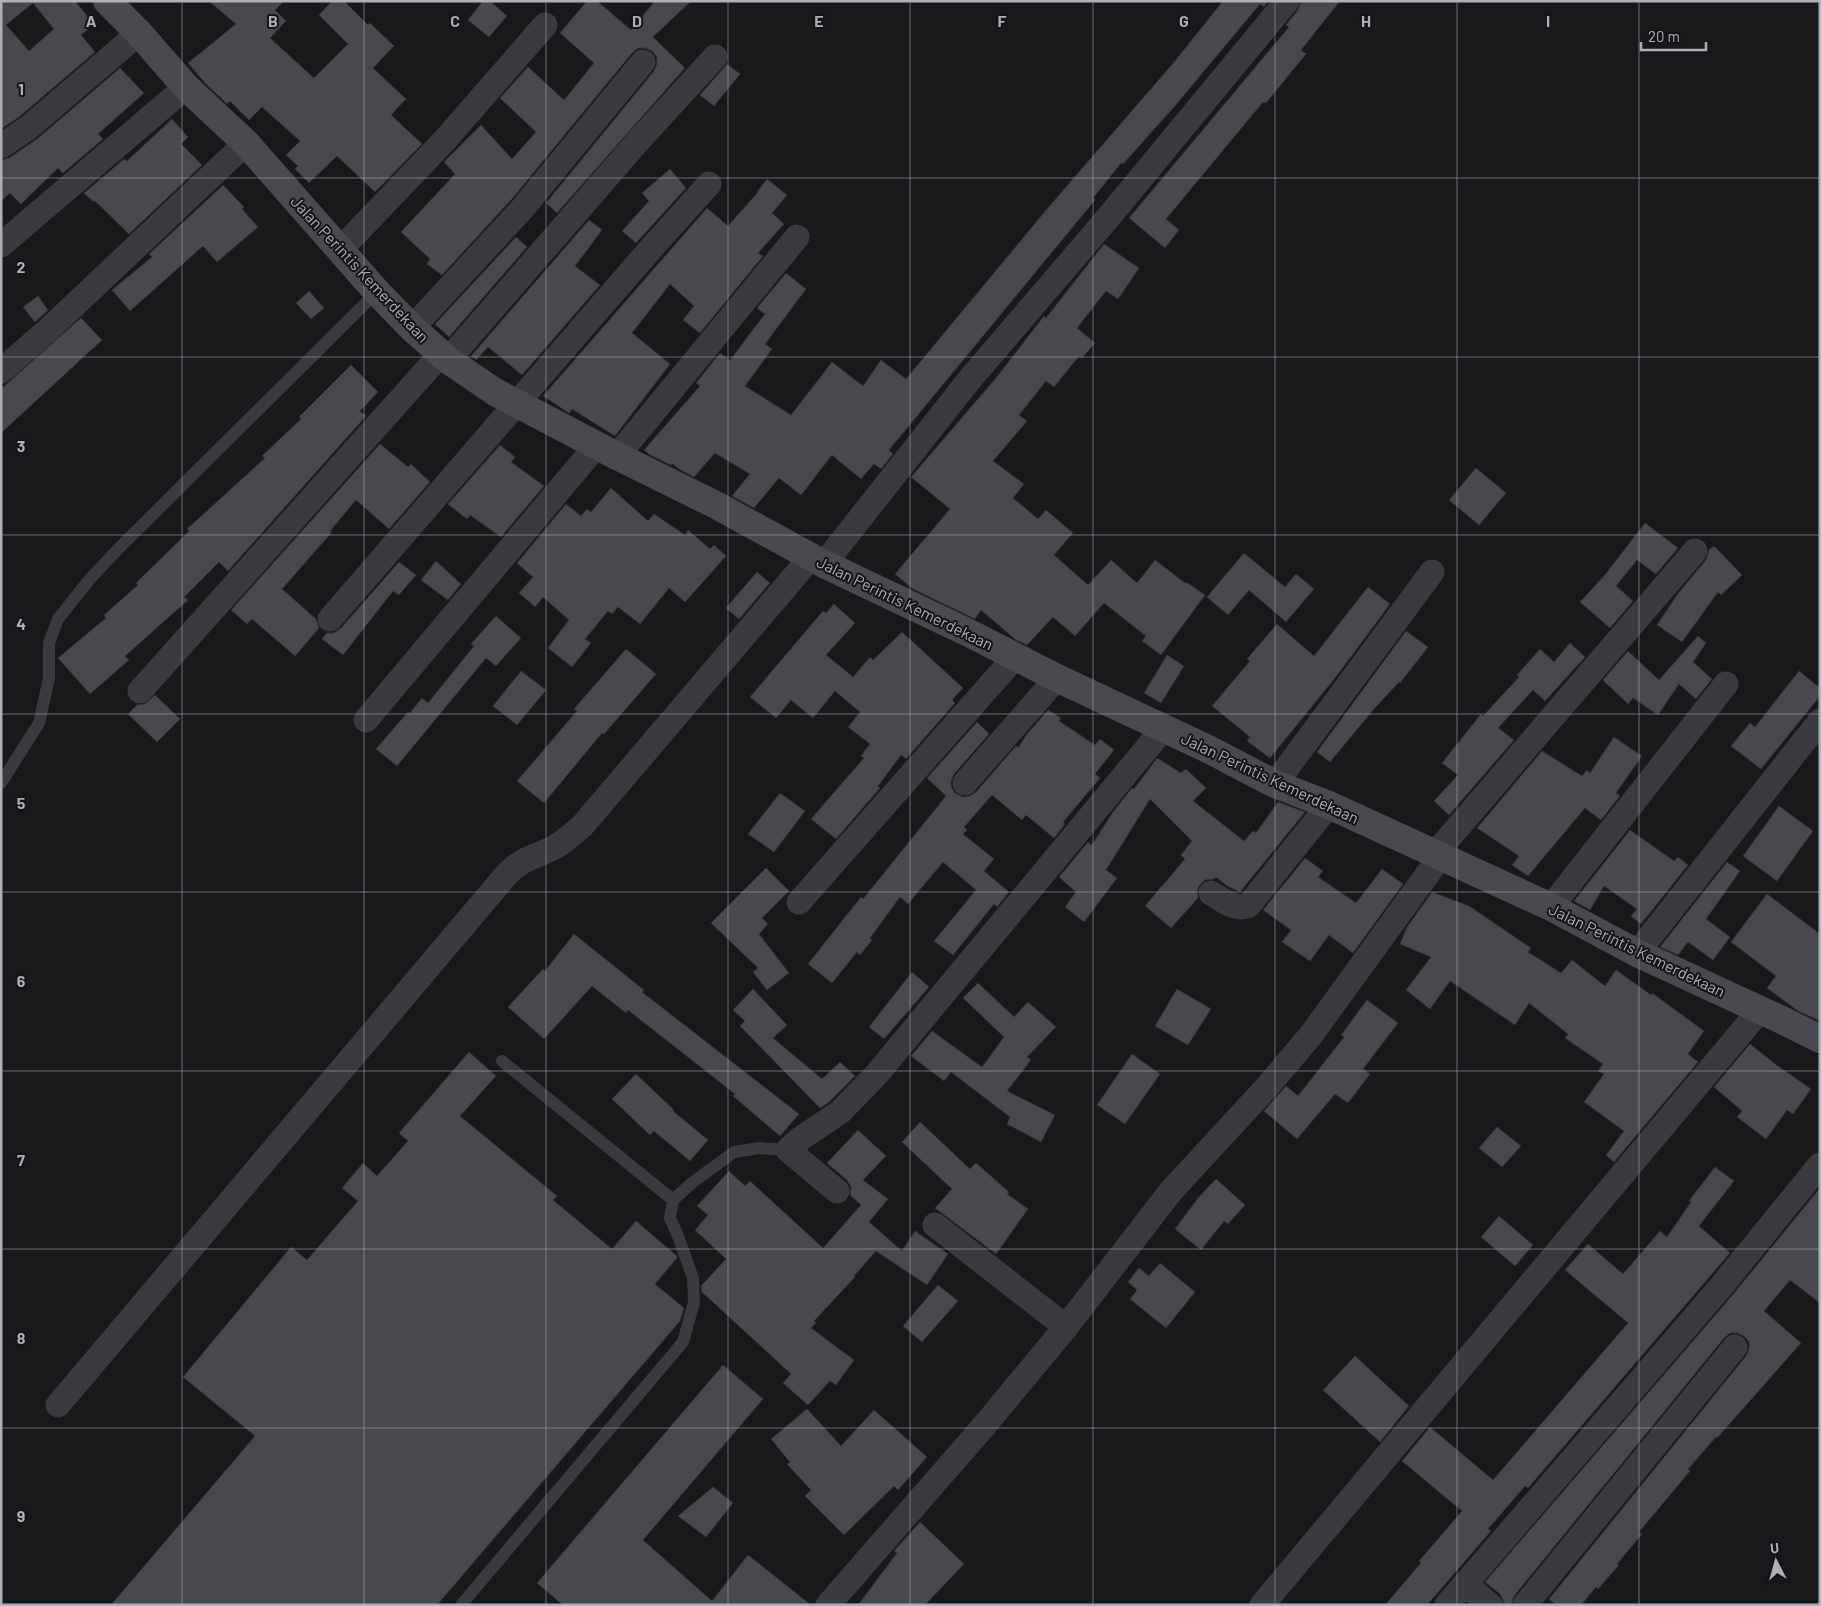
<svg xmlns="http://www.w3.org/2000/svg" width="1821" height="1606" font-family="Barlow,sans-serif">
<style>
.building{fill:#48494d;stroke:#343337;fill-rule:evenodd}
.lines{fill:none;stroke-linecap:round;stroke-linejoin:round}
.lane{stroke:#3a3b3f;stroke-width:12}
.street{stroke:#3a3b3f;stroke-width:25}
.secondary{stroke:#494a4f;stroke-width:28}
.grid{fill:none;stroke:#adafb9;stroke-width:1;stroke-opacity:0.55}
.labels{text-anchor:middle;stroke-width:4;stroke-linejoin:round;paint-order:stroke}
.street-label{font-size:16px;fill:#adafb9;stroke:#141416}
.grid-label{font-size:16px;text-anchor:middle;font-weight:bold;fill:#adafb9;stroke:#141416;stroke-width:4;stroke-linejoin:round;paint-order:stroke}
</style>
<rect width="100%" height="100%" fill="#19191b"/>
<g class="building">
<path d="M1,1H75L94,24L81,35L95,52L19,117L1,129ZM33,3L54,29L29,51L6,25Z"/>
<path d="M209,1H284L275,10L286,21L270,38L314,78L348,44L319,15L332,1H344L368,25L370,23L394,46L373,68L406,99L391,115L422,144L375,192L337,156L309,183L295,169L298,166L286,155L300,141L262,107L249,120L230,101L227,104L206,84L188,63L236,24Z"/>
<path d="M483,1H490L507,16L489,37L468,20Z"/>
<path d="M587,1H597L631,30L655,1H691L653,37L685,68L557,213L546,203L654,71L657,64V57L652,51L645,48H638L632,53L511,200L442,275L427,264L430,259L401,232L455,174L444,162L481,125L512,159L536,132L500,98L528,67L564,100L594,63L560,33Z"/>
<path d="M1223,1H1268L1264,7L1260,4L1174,107L1123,164L1121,163L1093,198L1095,200L889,450L893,454L881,469L874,464L861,479L832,455L801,495L779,478L754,508L732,496L750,474L715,453L694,477L679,469L672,463L671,465L650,455L644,450L700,386L696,383L720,353L730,360L765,314L757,308L786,273L806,289L765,344L772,349L745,386L791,415L832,362L863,386L881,360L906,379L1047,209L1175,61Z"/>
<path d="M1301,1H1340L1301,50L1306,54L1266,103L1263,102L1166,219L1179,230L1165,248L1129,218L1289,27L1286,25L1298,10Z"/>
<path d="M727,64L740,74L714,106L700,95Z"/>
<path d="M120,68L144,93L98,134L103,139L63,173L58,168L21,204L10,193L1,201V160L9,158L37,139Z"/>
<path d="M172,119L188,137L181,144L202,165L129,234L95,201L94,202L84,193L124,159L127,161Z"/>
<path d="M670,169L686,188L636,243L622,231L649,201L642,193Z"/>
<path d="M767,179L787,195L772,213L784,224L758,253L763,256L700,333L683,320L694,306L670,284L632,333L670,364L615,436L572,409L569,413L543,396L707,208L728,226L758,192H757Z"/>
<path d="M223,185L244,207L242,209L258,227L217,262L203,246L130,311L112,290L152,257L149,254Z"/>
<path d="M589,220L602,230L575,266L600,285L522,375L488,347L476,360L471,356Z"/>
<path d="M516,237L527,247L449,337L435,324Z"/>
<path d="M1104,244L1139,268L1118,299L1106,291L1077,328L1095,343L1082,358L1079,356L1054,387L1046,381L1019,415L1027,421L993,461L1024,484L1013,498L1038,519L1046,510L1073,533L1054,555L1088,585L1111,560L1137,583L1155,560L1185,583L1186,582L1205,595L1161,655L1142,641L1146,636L1104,603L1075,636L1053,617L1027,645L1016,640L981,610L975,619L913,589L895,574L950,509L911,477L996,378L1044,316L1046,318Z"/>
<path d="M309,291L324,308L311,319L296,303Z"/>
<path d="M38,296L48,310L35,322L23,307Z"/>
<path d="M81,318L102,340L1,433V389Z"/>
<path d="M351,365L378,392L360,411L366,416L228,571L219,562L184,597L188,600L125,656L129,660L90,694L58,658L106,618L104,615L138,585L136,583L189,531L187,529L265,458L262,456L301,419L299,417Z"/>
<path d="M380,444L408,467L411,464L430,482L389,529L356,500L330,531L332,532L282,589L316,619L319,628L295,656L252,619L247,624L231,610Z"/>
<path d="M500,445L515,457L511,462L544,486L501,537L470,515L467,519L448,504Z"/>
<path d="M1476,468L1506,493L1479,525L1449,500Z"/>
<path d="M611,488L648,521L654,514L685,535L688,530L710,549L714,545L726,556L685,602L669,588L640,624L618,607L612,614L608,611L585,639L591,643L572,667L548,648L569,620L543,597L535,607L519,593L533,577L517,563L566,504L581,516L587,509L591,512Z"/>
<path d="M1645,523L1678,548L1656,574L1637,560L1616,586L1633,601L1610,628L1580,602L1604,576Z"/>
<path d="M1714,546L1742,575L1721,595L1718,592L1682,642L1657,625L1679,592L1706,560L1709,550Z"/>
<path d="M1244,553L1285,587L1296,574L1314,589L1286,622L1249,590L1228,615L1207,597Z"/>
<path d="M436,561L461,584L448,600L421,580Z"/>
<path d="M399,562L416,575L399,595L393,591L343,655L322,639L327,633H334L341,628Z"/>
<path d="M757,572L770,583L739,619L726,608Z"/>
<path d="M1368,587L1390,604L1335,678L1270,758L1247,741L1250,737L1212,706L1250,661L1247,659L1277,624L1314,656Z"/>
<path d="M834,604L855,623L826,655L853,677L870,657L873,660L902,632L963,688L952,700L955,703L906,759L901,755L878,786L880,788L836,839L811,819L864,758L861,756L870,744L848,727L860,712L835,691L813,718L791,700L776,718L750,697L823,611L826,613Z"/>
<path d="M496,616L521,638L496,666L486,658L397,766L376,749L408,712L410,713L422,698L428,703L474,646L471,644Z"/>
<path d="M1406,631L1428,647L1400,683L1399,682L1374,709L1330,762L1317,752Z"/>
<path d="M1698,636L1706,643L1693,662L1712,679L1696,699L1679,684L1658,715L1633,698L1628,704L1603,680L1628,651L1659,680Z"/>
<path d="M1570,643L1585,657L1545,701L1533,690L1498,728L1514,740L1449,815L1434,801L1458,775L1442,763L1481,714L1483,716L1519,677L1517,675L1540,649L1554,662Z"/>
<path d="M626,649L656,674L604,734L602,733L544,803L517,781L577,711L574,709Z"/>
<path d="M1167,655L1184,666L1161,703L1144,693Z"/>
<path d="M521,671L546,690L517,725L493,706Z"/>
<path d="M1799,671L1820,688V696L1761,769L1731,746L1750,723L1755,727Z"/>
<path d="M155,695L180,719L157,742L128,714L137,705L145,704Z"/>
<path d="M1048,710L1061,718L1059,721L1095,745L1100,739L1114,750L1095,774L1100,778L1063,822L1065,824L1054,838L1026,815L1022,820L992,795L964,827L967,830L963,834L994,859L984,871L1009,892L997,907L994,904L953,955L934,941L976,890L943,862L908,904L900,897L870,938L872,940L860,955L857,952L832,983L808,964L861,897L863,899L946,796L927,778L977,722L989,734L954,774L951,781V787L955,793L963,797L970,796L976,792L1016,746L1018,748L1027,734Z"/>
<path d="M1614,737L1642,756L1616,793L1620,796L1601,820L1585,808L1528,876L1512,865L1519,856L1477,828L1542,751L1582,776L1587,770L1590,773Z"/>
<path d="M1157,758L1181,773L1186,769L1206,788L1193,801L1244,841L1253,831L1256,833L1278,802L1305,812L1240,892L1227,886L1216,877L1214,879L1205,880L1199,886L1197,892L1198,898L1171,928L1145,906L1185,859L1181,855L1192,841L1150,799L1106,870L1117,878L1084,922L1065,907L1076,892L1059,877L1088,842L1092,845L1113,812L1132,788L1134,789Z"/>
<path d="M780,793L805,811L774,852L748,834Z"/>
<path d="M1779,806L1813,831L1777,881L1743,856Z"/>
<path d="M1630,830L1674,861L1678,857L1688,865L1641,924L1631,916L1637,909L1604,886L1590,910L1574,901Z"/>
<path d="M1305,858L1323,871L1318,877L1356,903L1382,869L1403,884L1353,953L1329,935L1310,961L1282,942L1291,930L1263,910Z"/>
<path d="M1727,862L1740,871L1706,919L1730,937L1713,960L1688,942L1678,955L1660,947Z"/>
<path d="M766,868L789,891L762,918L768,924L759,934L789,973L767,990L753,972L758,968L711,923Z"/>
<path d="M1432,892L1469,906L1531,948L1528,952L1561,973L1572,960L1605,986L1616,970L1651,995L1652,993L1704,1031L1688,1054L1698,1062L1614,1162L1606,1155L1624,1131L1584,1102L1604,1074L1598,1071L1603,1064L1565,1038L1568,1034L1529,1003L1515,1025L1450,981L1430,1009L1406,990L1431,957L1400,944L1407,927Z"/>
<path d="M1767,894L1820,934V1021L1798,1011L1767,988L1776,976L1731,942Z"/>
<path d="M574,934L644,990L642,992L799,1114L780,1136L733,1096L735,1094L628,1010L626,1013L592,986L544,1039L508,1007L543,969L545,971Z"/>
<path d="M912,972L929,987L884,1039L869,1027Z"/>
<path d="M978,983L1014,1017L1028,1002L1056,1027L1027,1057L1031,1060L1007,1091L1055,1115L1041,1142L1007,1124L1010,1117L951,1072L944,1081L911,1056L932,1031L982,1067L1004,1037L963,998Z"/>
<path d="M753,989L787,1025L773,1038L822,1079L840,1062L855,1076L829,1102L820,1108L740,1026L745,1021L733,1010Z"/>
<path d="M1177,989L1211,1009L1188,1045L1155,1026Z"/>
<path d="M1367,1000L1398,1023L1363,1069L1370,1074L1348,1103L1335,1094L1297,1139L1264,1111L1286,1086L1298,1096L1344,1037L1341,1035Z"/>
<path d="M1750,1044L1775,1064L1811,1089L1793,1114L1787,1110L1766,1139L1737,1117L1742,1111L1714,1087Z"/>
<path d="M469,1052L496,1076L460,1116L557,1196L553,1200L612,1249L636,1221L677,1256V1258L655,1284L684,1308L680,1321L437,1605H111L255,1436L183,1377L291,1247L307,1260L358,1201L342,1188L363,1163L377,1176L408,1141L399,1133Z"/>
<path d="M1132,1054L1160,1074L1125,1124L1097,1105Z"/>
<path d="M636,1074L674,1110L673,1111L708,1140L690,1161L654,1131L650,1135L612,1099Z"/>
<path d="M920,1122L970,1169L976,1163L1009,1192L1007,1194L1028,1209L996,1254L935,1208L952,1189L902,1142Z"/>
<path d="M1497,1127L1521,1146L1502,1167L1479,1148Z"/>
<path d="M858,1130L886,1156L863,1180L888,1199L869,1222L902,1251L915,1231L948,1254L927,1285L876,1251L854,1276L855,1277L814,1321L816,1323L811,1328L854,1360L836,1385L830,1381L808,1405L783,1383L791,1374L702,1292L701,1286L726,1259L695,1230L708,1215L697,1206L729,1171L745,1186L750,1181L823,1248L861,1205L850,1195L851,1187L847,1180L827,1163Z"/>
<path d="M1715,1167L1734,1181L1699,1226L1730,1253L1528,1488L1525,1486L1488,1529L1491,1531L1427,1605H1385L1421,1563L1419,1561L1462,1511L1402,1461L1430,1427L1493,1480L1628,1323L1565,1270L1588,1244L1623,1274L1660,1231L1667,1237L1691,1202L1689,1201Z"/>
<path d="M1216,1179L1245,1205L1228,1224L1224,1221L1201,1250L1175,1229L1198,1198Z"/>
<path d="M1820,1188V1303L1790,1280L1764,1311L1801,1343L1717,1438L1716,1437L1688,1469L1690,1471L1639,1532L1642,1534L1617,1564L1619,1565L1598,1589L1596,1587L1581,1605H1556L1549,1599L1746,1356L1749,1349V1342L1744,1336L1737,1333H1730L1724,1338L1514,1596L1511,1605H1504L1503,1600L1500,1594L1485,1582L1730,1298Z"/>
<path d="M1499,1216L1533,1245L1515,1266L1481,1237Z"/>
<path d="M1160,1263L1195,1292L1166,1328L1130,1299L1137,1290L1128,1282L1139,1268L1149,1276Z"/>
<path d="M938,1285L958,1301L922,1342L903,1326Z"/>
<path d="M1355,1356L1409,1406L1380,1442L1323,1390Z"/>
<path d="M723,1365L763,1399L643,1540L712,1601L748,1555L811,1605H563L537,1583Z"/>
<path d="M807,1409L841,1446L874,1410L927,1457L898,1490L894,1486L844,1535L805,1496L811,1490L787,1464L790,1462L771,1439Z"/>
<path d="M713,1487L733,1503L706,1537L678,1516Z"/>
<path d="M920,1522L964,1564L925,1605H858L897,1553L894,1551Z"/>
</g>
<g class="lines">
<g class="lane">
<path d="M1,783L39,723L49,678V643L58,619L89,580L119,548L377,292"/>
<path d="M502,1061L673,1200"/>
<path d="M461,1605L683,1342L694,1302L693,1278L678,1236L670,1218L673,1200L693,1182L734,1152L759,1148L788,1150"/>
</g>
<g class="street">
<path d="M1,146L28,128L139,33"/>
<path d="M1,245L186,87"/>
<path d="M340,250L444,141L545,25"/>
<path d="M412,328L522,209L643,62"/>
<path d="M448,360L639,140L715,57"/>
<path d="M1,371L47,331L246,143"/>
<path d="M617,456L797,237"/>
<path d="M824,564L970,379L1107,219L1287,1"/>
<path d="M330,619L647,253L709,184"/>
<path d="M140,691L441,354"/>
<path d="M366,720L597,445"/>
<path d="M965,783L1057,678"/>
<path d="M1275,784L1432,572"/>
<path d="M1435,854L1695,551"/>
<path d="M1211,893C1223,900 1234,910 1248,906L1329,805"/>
<path d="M799,902L1015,657"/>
<path d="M1551,907L1726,684"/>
<path d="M1637,953L1820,721"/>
<path d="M837,1191L788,1150L800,1139L840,1112L876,1075L1163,729"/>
<path d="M935,1225L1066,1327"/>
<path d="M58,1405L507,874C522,858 536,857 555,847C565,841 574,833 583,825L811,557"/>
<path d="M1465,1584L1490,1605"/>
<path d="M828,1605L984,1426L1066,1327L1171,1191L1267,1087L1311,1035L1440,857"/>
<path d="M1262,1605L1760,1010"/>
<path d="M1447,1605L1719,1289L1820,1165"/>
<path d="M1525,1605L1735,1347"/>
</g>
<path class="secondary" d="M107,1L139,33L186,87L246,143L377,292L412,328L448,360L495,392L617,456L716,505L824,564L969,633L1057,678L1210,750L1275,784L1329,805L1551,907L1637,953L1784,1021L1820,1039"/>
</g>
<path class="grid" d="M182,1V1605M364,1V1605M546,1V1605M728,1V1605M910,1V1605M1093,1V1605M1275,1V1605M1457,1V1605M1639,1V1605M1,178H1820M1,357H1820M1,535H1820M1,714H1820M1,892H1820M1,1071H1820M1,1249H1820M1,1428H1820"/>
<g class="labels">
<g class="street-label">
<text transform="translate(360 269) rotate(47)" y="6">Jalan Perintis Kemerdekaan</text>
<text transform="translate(905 603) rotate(26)" y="6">Jalan Perintis Kemerdekaan</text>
<text transform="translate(1270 778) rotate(25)" y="6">Jalan Perintis Kemerdekaan</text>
<text transform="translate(1637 950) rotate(26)" y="6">Jalan Perintis Kemerdekaan</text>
</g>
</g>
<g class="grid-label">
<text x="91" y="27">A</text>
<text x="273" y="27">B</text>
<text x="455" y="27">C</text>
<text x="637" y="27">D</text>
<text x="819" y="27">E</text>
<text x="1002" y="27">F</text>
<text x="1184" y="27">G</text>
<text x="1366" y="27">H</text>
<text x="1548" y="27">I</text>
<text x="21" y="95">1</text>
<text x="21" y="273">2</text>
<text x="21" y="452">3</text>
<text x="21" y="630">4</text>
<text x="21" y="809">5</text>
<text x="21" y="987">6</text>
<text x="21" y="1166">7</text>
<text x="21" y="1344">8</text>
<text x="21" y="1522">9</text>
</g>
<rect width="1821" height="1606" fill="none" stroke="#adafb9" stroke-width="5"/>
<g transform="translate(1776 1561) rotate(354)" stroke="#141416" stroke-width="4" paint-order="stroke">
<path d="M0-4L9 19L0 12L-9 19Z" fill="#adafb9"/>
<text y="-8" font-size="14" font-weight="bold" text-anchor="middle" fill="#adafb9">U</text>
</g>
<path d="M1641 42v8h65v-8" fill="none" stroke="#adafb9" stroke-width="2.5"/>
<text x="1648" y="42" font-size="15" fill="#adafb9" stroke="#141416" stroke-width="4" paint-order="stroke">20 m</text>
</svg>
